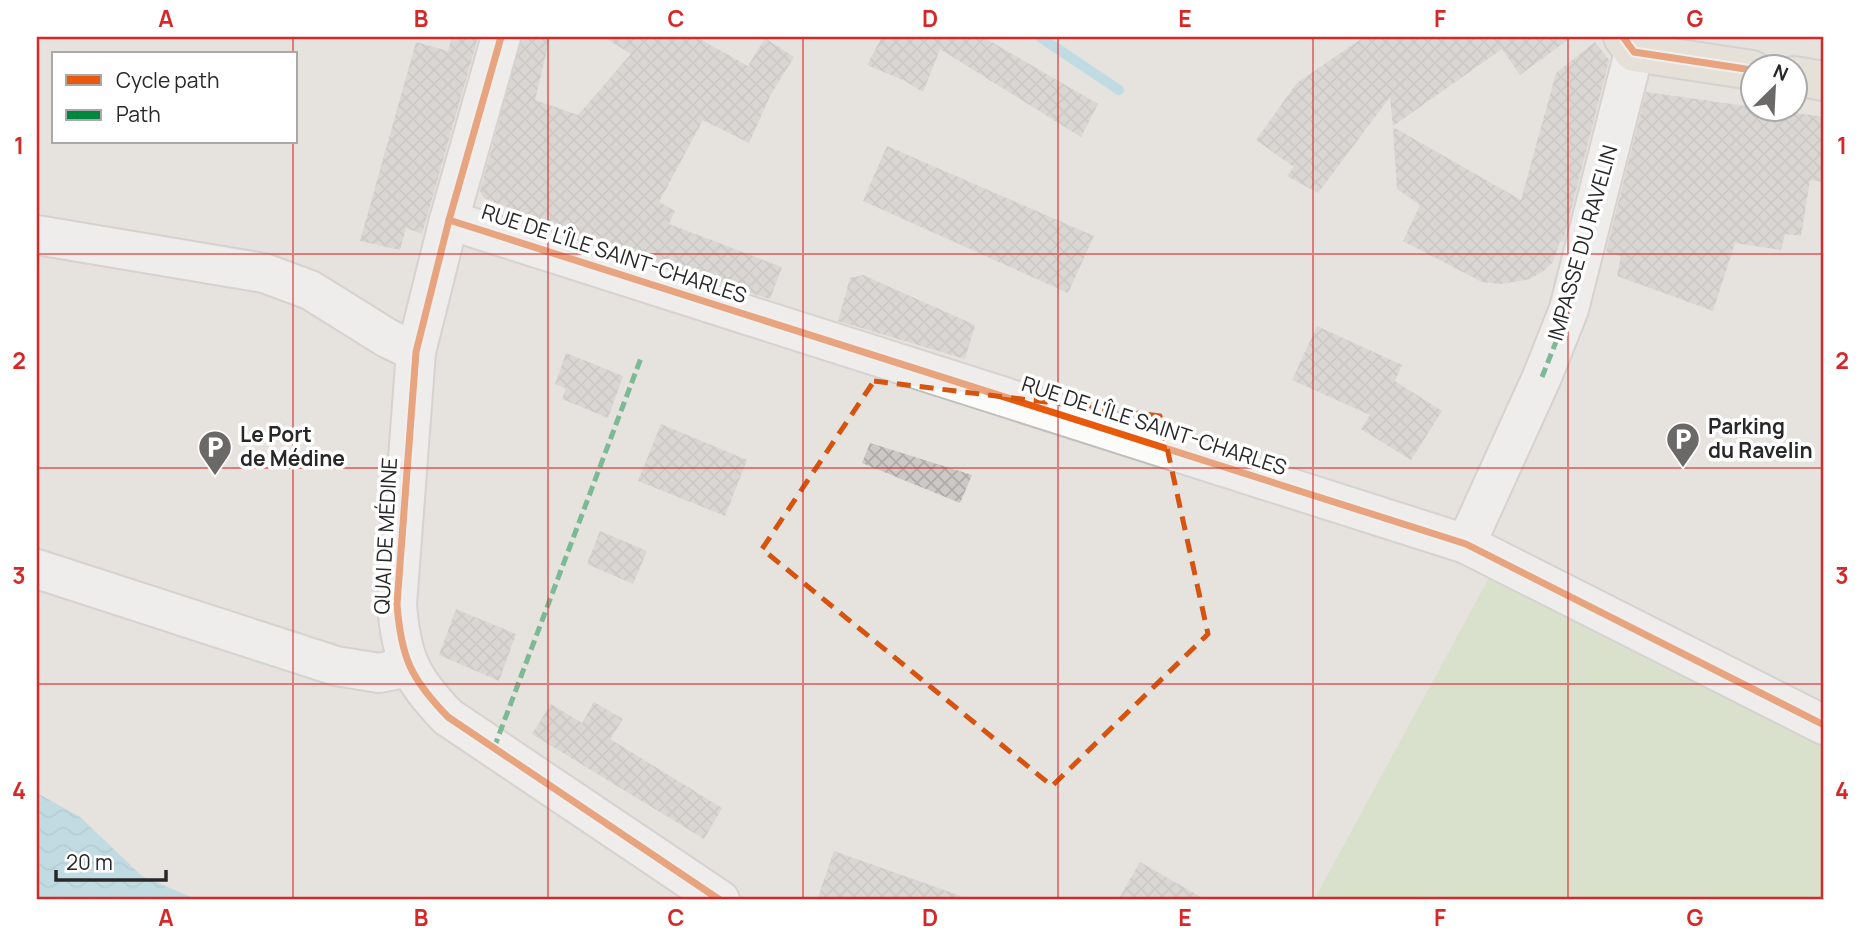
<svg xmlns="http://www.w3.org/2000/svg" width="1861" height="937" font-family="Manrope,sans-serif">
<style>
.grass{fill:#cae0b8}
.water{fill:url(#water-waves)}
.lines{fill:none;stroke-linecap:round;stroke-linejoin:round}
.stream{stroke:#93d3e6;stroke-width:10}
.building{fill:url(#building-cross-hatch)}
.minor-casing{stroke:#c0bfbf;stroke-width:42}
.major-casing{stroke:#bfbdbc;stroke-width:42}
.minor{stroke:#fbfbfa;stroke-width:38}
.major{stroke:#e5e0d3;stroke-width:38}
.quiet{stroke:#00873e;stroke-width:5;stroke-dasharray:10 5;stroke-linecap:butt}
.cycleway-casing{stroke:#fff;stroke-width:11}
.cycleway{stroke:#e8590c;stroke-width:7}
.marked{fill:none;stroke:#d5540f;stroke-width:5;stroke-dasharray:14 9;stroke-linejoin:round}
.grid{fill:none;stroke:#d62828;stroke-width:2;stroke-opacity:0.55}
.labels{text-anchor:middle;stroke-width:7;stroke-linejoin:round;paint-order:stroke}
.street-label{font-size:21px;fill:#282828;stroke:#fff}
.poi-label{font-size:21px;font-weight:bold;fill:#282828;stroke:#fff;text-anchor:start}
.neatline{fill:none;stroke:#d62828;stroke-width:2.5}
.grid-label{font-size:23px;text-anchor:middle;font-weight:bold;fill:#d62828}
</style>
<defs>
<pattern id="water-waves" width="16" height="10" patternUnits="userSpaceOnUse" patternTransform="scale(1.75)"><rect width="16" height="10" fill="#93d3e6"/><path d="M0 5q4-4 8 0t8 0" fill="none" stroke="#7fb5c5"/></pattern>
<pattern id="building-cross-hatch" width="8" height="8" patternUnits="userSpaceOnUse" patternTransform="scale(1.75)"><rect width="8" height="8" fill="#cbc8c5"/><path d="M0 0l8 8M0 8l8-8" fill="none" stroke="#aeaca9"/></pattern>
</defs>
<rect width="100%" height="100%" fill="#e6e2de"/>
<path class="grass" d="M1490,576L1824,746V900H1314Z"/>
<path class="water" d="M37,793L80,817L142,876L198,900H37Z"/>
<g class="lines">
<path class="stream" d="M1040,37L1119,90"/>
</g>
<g class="building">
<path d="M452,37H478L422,234L406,228L400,250L360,241L416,42L448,51Z"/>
<path d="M522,37H550L535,100L578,115L631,54L603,37H696L748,66L765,38L794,57L770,96L749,143L703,120L659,202L675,211L669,224L782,267L770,299L625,252L484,198L480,191Z"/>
<path d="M882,37H983L1098,104L1081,137L940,49L923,92L903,80L867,65Z"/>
<path d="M1364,37H1572L1520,75L1502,49L1393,126L1390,97L1318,193L1287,176L1294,167L1256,140L1297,83Z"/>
<path d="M1595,42L1609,60L1563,242L1560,241L1553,262L1545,270L1530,279L1520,281L1501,284L1482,282L1403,241L1420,205L1397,189L1393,127L1521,200L1556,73Z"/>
<path d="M1646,92L1824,117V182L1810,180L1801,236L1785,234L1781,250L1735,243L1713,311L1617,276L1621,256L1606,252Z"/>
<path d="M887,146L1094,236L1068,293L863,201Z"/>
<path d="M863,275L975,325L965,359L838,321L850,278Z"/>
<path d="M1317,326L1402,365L1395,381L1442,411L1411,460L1361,429L1370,415L1292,380Z"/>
<path d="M566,353L623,376L608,418L562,399L566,388L555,384Z"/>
<path d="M661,424L747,460L725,516L638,481Z"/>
<path d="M870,443L972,475L960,503L862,463Z"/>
<path d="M600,531L647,551L633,584L587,564Z"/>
<path d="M456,609L516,634L499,681L439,655Z"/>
<path d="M594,702L623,719L610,739L722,808L704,839L532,734L551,704L582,723Z"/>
<path d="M834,851L961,896L960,900H817Z"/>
<path d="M1140,862L1206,900H1118Z"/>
</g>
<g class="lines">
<g class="minor-casing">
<g id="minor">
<path d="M501,37L449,220L416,352L397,604C401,658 411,679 448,717L720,900"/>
<path d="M449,220L1466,544L1824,725"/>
<path d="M37,235L264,273L310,290L387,338L416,352"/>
<path d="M1466,544L1542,377L1569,309L1634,52"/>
<path d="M37,569L336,666L379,673L409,667"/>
</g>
</g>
<g class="major-casing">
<g id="major">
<path d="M1623,37L1634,52L1752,70"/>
<path d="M1794,76L1824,81"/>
</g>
</g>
<use href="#minor" class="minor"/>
<use href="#major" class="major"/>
<g class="quiet">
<path d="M1542,377L1569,309"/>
<path d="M494,748L641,358"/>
</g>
<g class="cycleway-casing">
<g id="cycleway">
<path d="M501,37L449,220L416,352L397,604C401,658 411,679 448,717L720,900"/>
<path d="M1623,37L1634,52L1752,70"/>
<path d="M449,220L1466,544L1824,725"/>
</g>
</g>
<use href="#cycleway" class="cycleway"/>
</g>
<path d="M0 0H1861V937H0ZM874,381L1160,416L1208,634L1052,786L762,549Z" fill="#e6e2de" fill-opacity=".55" fill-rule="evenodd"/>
<path class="marked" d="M874,381L1160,416L1208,634L1052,786L762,549Z"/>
<path class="grid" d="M293,37V54M548,37V900M803,37V900M1058,37V900M1313,37V900M1568,37V900M293,142V900M37,254H1824M37,468H1824M37,684H1824"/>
<defs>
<g id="parking-pin" transform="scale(1.75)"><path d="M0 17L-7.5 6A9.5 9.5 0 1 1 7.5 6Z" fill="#6a6968" stroke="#fff"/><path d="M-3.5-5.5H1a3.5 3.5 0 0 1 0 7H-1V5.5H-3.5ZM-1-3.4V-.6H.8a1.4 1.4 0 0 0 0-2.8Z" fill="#fff"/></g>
</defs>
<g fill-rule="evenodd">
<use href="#parking-pin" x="1683" y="439"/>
<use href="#parking-pin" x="215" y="447"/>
</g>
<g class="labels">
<g class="street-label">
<text transform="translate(1583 243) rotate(-74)" y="7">IMPASSE DU RAVELIN</text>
<text transform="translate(614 254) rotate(18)" y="7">RUE DE L'ÎLE SAINT-CHARLES</text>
<text transform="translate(1154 426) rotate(18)" y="7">RUE DE L'ÎLE SAINT-CHARLES</text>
<text transform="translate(386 536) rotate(-87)" y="7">QUAI DE MÉDINE</text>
</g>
<g class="poi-label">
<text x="1708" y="434">Parking<tspan x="1708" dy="24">du Ravelin</tspan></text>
<text x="240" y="442">Le Port<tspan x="240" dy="24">de Médine</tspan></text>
</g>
</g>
<rect width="1861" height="937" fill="none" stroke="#ffffff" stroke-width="77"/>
<rect x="52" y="52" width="245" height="91" fill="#ffffff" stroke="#a9a9a9" stroke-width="2"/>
<rect x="66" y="75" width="35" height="10" fill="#e8590c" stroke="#a9a9a9" stroke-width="2"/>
<text x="116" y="88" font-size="21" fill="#282828">Cycle path</text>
<rect x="66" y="110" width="35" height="10" fill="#00873e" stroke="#a9a9a9" stroke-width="2"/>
<text x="116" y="122" font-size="21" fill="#282828">Path</text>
<g transform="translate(1774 88) rotate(24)"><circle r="33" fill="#ffffff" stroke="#a9a9a9" stroke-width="2"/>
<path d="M0-5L12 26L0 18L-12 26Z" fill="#6a6968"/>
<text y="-10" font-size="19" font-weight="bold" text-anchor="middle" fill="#282828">N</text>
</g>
<path d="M56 870v10h110v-10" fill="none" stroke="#282828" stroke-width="3.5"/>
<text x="66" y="870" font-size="21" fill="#282828" stroke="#ffffff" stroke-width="5" paint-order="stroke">20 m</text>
<rect x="38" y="38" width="1784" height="860" class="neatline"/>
<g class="grid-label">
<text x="166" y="27">A</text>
<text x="421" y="27">B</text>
<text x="676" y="27">C</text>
<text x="930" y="27">D</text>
<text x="1185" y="27">E</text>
<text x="1440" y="27">F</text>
<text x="1695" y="27">G</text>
<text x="19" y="154">1</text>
<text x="1842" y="154">1</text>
<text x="19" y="369">2</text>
<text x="1842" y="369">2</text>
<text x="19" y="584">3</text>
<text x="1842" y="584">3</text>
<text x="19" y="799">4</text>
<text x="1842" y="799">4</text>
<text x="166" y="926">A</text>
<text x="421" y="926">B</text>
<text x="676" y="926">C</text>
<text x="930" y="926">D</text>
<text x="1185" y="926">E</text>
<text x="1440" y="926">F</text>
<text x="1695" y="926">G</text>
</g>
</svg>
